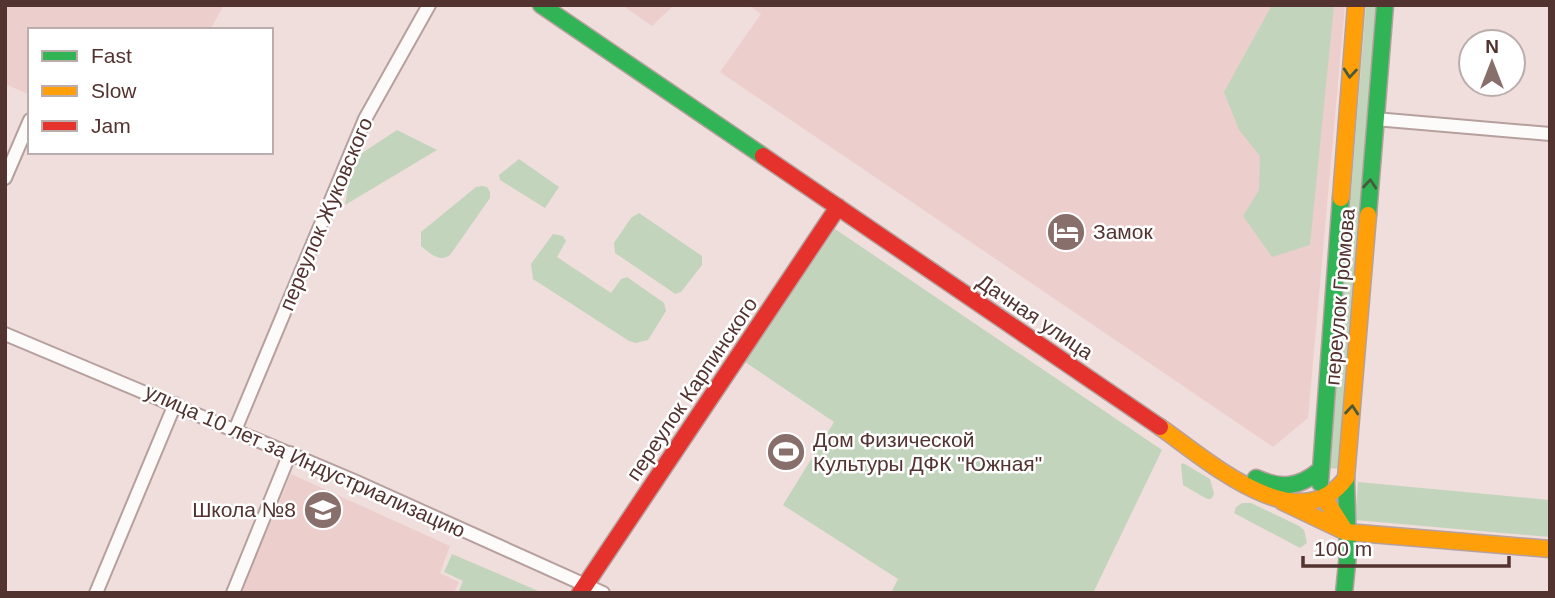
<svg xmlns="http://www.w3.org/2000/svg" width="1555" height="598" font-family="Arial,sans-serif">
<style>
.built{fill:#eccfcc}
.green{fill:#c3d4bc}
.lines{fill:none;stroke-linecap:round;stroke-linejoin:round}
.street-casing{stroke:#b6a09e;stroke-width:16}
.fast-casing{stroke:#b6a09e;stroke-width:19}
.slow-casing{stroke:#b6a09e;stroke-width:19}
.jam-casing{stroke:#b6a09e;stroke-width:19}
.street{stroke:#fdfafa;stroke-width:12}
.fast{stroke:#30b455;stroke-width:16}
.slow{stroke:#ff9f0a;stroke-width:16}
.jam{stroke:#e5322d;stroke-width:16}
.oneway{stroke:#485a3a}
.labels{text-anchor:middle;stroke-width:5;stroke-linejoin:round;paint-order:stroke}
.street-label{font-size:21px;fill:#52332f;stroke:#fff}
.poi-label{font-size:21px;fill:#52332f;stroke:#fff;text-anchor:start}
</style>
<rect width="100%" height="100%" fill="#f0dedc"/>
<g class="built">
<path d="M5,5H224L210,30H30V95L5,84Z"/>
<path d="M622,5H674L652,26Z"/>
<path d="M748,5H1345L1308,418L1273,447L720,72L761,14Z"/>
<path d="M291,474L450,546L440,573L459,582L454,593H241Z"/>
</g>
<g class="green">
<path d="M1272,5H1334L1310,245L1272,257L1243,216L1259,190L1260,156L1239,130L1224,92Z"/>
<path d="M1366,5H1379L1341,469L1329,468Z"/>
<path d="M397,130L437,150L345,205L353,159Z"/>
<path d="M519,159L559,187L545,208L500,180L499,175Z"/>
<path d="M482,186L487,187L490,192V198L450,255C439,263 430,253 421,246V232L476,187Z"/>
<path d="M639,213L702,256V265L681,292L675,294L671,291L615,253L614,243L631,218Z"/>
<path d="M835,229L1162,450L1093,593H891L898,579L783,505L834,422L745,362Z"/>
<path d="M553,234L563,236L566,241L557,257L611,293L621,279L627,277L664,303L666,311L648,340L636,343L629,341L533,279L531,264Z"/>
<path d="M1183,463L1210,479L1214,494L1211,499H1207L1183,485L1181,465Z"/>
<path d="M1358,482L1550,500V537L1355,520Z"/>
<path d="M1242,503H1251L1299,526L1304,530L1307,543L1300,548L1234,513L1236,507Z"/>
<path d="M452,554L543,593H458L463,581L444,572Z"/>
</g>
<g class="lines">
<g class="street-casing">
<g id="street">
<path d="M1375,119L1550,134"/>
<path d="M5,178L30,120"/>
<path d="M5,334L352,480L603,593"/>
<path d="M235,430L365,119L429,5"/>
<path d="M96,593L175,404"/>
<path d="M233,593L290,453"/>
</g>
</g>
<g class="fast-casing">
<g id="fast">
<path d="M541,5L763,156"/>
<path d="M1368,215L1385,5"/>
<path d="M1256,478C1281,489 1298,488 1319,471"/>
<path d="M1320,483L1341,198"/>
<path d="M1344,593L1348,554L1346,478"/>
</g>
</g>
<g class="slow-casing">
<g id="slow">
<path d="M1341,198L1356,5"/>
<path d="M1160,427C1205,458 1298,543 1346,478L1368,215"/>
<path d="M1325,499L1346,532"/>
<path d="M1283,502L1346,532L1550,549"/>
</g>
</g>
<g class="jam-casing">
<g id="jam">
<path d="M763,156L1160,427"/>
<path d="M580,593L838,207"/>
</g>
</g>
<use href="#street" class="street"/>
<use href="#fast" class="fast"/>
<use href="#slow" class="slow"/>
<use href="#jam" class="jam"/>
</g>
<defs><path id="oneway-chevron" d="M-2-3.5L2.5 0L-2 3.5" fill="none" stroke-width="1.6" stroke-linecap="round" stroke-linejoin="round" transform="scale(1.75)"/></defs>
<g class="oneway">
<use href="#oneway-chevron" transform="translate(1350 73) rotate(95)"/>
<use href="#oneway-chevron" transform="translate(1370 184) rotate(-85)"/>
<use href="#oneway-chevron" transform="translate(1352 410) rotate(-85)"/>
</g>
<defs>
<g id="hotel-disc" transform="scale(2.0125)"><circle r="9.5" fill="#896f6c" stroke="#fff"/><path d="M-6-4.5h1.5V1H6V5H4.5V3h-9V5H-6ZM-4 0a1.8 1.8 0 1 1 3.6 0ZM.5 0V-2.5h3Q6-2.5 6 0Z" fill="#fff"/></g>
<g id="stadium-disc" transform="scale(2.0125)"><circle r="9.5" fill="#896f6c" stroke="#fff"/><path d="M0-5a6.5 5 0 1 0 0 10a6.5 5 0 1 0 0-10ZM-3.5-1.8h7v3.6h-7Z" fill="#fff"/></g>
<g id="school-disc" transform="scale(2.0125)"><circle r="9.5" fill="#896f6c" stroke="#fff"/><path d="M0-5L7-2L0 1L-7-2ZM-4 1L0 2.5L4 1V4Q0 6-4 4Z" fill="#fff"/></g>
</defs>
<g fill-rule="evenodd">
<use href="#hotel-disc" x="1066" y="232"/>
<use href="#stadium-disc" x="786" y="452"/>
<use href="#school-disc" x="323" y="510"/>
</g>
<g class="labels">
<g class="street-label">
<text transform="translate(326 214) rotate(-67)" y="7">переулок Жуковского</text>
<text transform="translate(1340 297) rotate(-85)" y="7">переулок Громова</text>
<text transform="translate(1035 317) rotate(34)" y="7">Дачная улица</text>
<text transform="translate(692 389) rotate(-56)" y="7">переулок Карпинского</text>
<text transform="translate(305 461) rotate(24)" y="7">улица 10 лет за Индустриализацию</text>
</g>
<g class="poi-label">
<text x="1093" y="239">Замок</text>
<text x="813" y="447">Дом Физической<tspan x="813" dy="24">Культуры ДФК "Южная"</tspan></text>
<text x="296" y="517" text-anchor="end">Школа №8</text>
</g>
</g>
<rect width="1555" height="598" fill="none" stroke="#52332f" stroke-width="14"/>
<rect x="28" y="28" width="245" height="126" fill="#ffffff" stroke="#baadac" stroke-width="2"/>
<rect x="42" y="51" width="35" height="10" fill="#30b455" stroke="#baadac" stroke-width="2"/>
<text x="91" y="63" font-size="21" fill="#52332f">Fast</text>
<rect x="42" y="86" width="35" height="10" fill="#ff9f0a" stroke="#baadac" stroke-width="2"/>
<text x="91" y="98" font-size="21" fill="#52332f">Slow</text>
<rect x="42" y="121" width="35" height="10" fill="#e5322d" stroke="#baadac" stroke-width="2"/>
<text x="91" y="133" font-size="21" fill="#52332f">Jam</text>
<g transform="translate(1492 63)"><circle r="33" fill="#ffffff" stroke="#baadac" stroke-width="2"/>
<path d="M0-5L12 26L0 18L-12 26Z" fill="#896f6c"/>
<text y="-10" font-size="19" font-weight="bold" text-anchor="middle" fill="#52332f">N</text>
</g>
<path d="M1303 556v10h206v-10" fill="none" stroke="#52332f" stroke-width="3.5"/>
<text x="1314" y="556" font-size="21" fill="#52332f" stroke="#ffffff" stroke-width="5" paint-order="stroke">100 m</text>
</svg>
